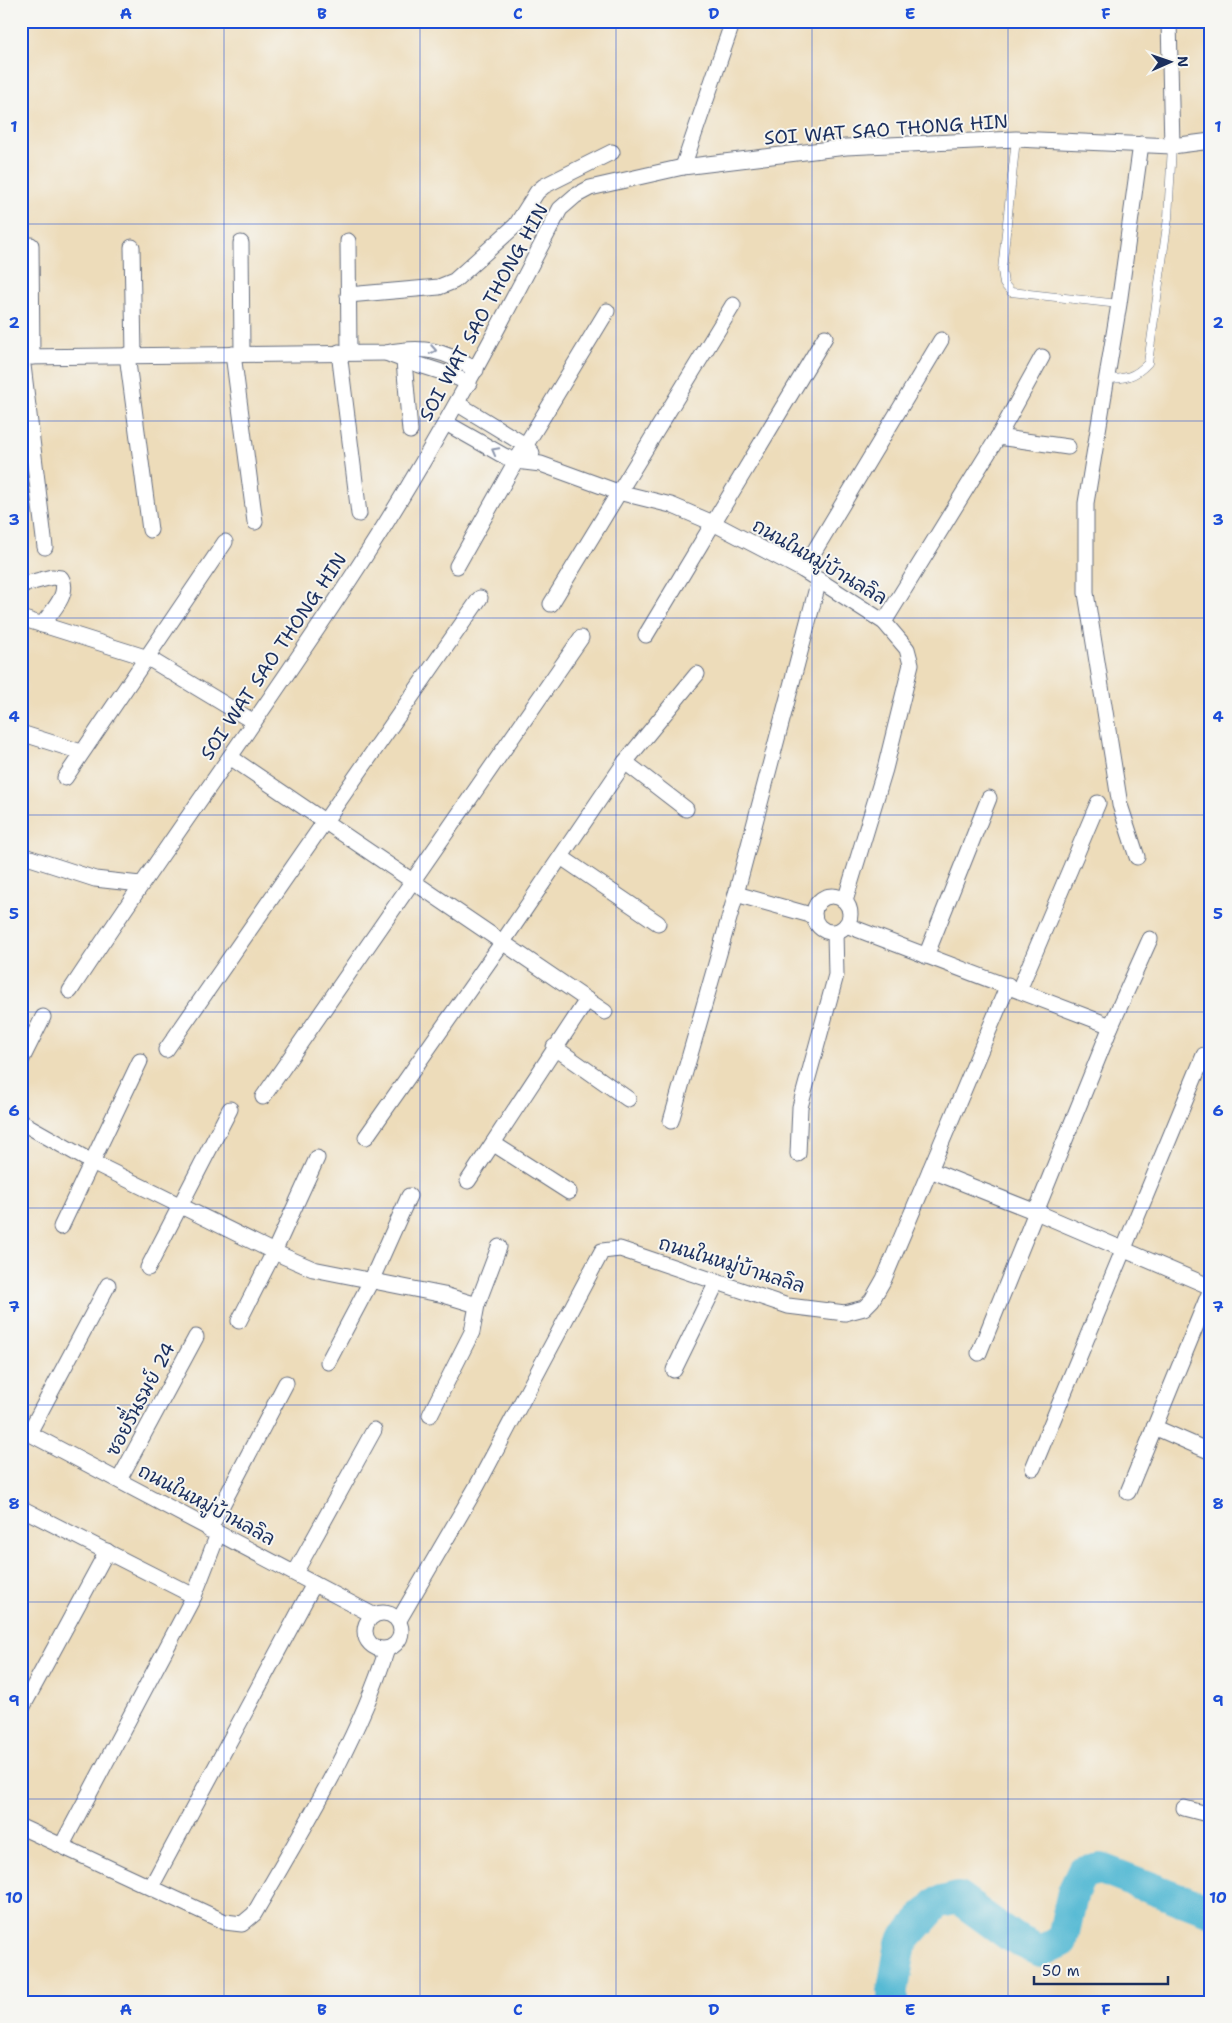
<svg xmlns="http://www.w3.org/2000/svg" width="1232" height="2023" font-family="'Shantell Sans','Playpen Sans Thai',sans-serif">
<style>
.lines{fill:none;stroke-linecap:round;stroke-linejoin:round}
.river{stroke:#56bad4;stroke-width:32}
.service-casing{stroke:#646c7e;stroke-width:9}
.minor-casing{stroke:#646c7e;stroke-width:17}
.service{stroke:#fff;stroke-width:8}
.minor{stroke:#fff;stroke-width:15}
.oneway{stroke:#8d97ae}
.grid{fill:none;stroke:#1d4ed8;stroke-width:1;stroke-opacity:0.55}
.labels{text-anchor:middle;stroke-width:4;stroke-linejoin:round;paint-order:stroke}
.street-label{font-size:19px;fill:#1b2f5e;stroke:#f6f6f2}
.neatline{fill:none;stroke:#1d4ed8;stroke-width:2}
.grid-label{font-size:16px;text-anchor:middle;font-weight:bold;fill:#1d4ed8}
</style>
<rect width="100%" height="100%" fill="#f6f6f2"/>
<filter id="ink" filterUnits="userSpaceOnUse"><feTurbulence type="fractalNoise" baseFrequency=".02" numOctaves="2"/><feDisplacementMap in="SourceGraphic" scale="10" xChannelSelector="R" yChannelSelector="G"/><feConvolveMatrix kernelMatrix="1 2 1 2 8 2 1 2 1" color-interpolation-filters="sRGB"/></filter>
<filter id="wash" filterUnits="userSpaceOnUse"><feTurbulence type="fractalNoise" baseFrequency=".0096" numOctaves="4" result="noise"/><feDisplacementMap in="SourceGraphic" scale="20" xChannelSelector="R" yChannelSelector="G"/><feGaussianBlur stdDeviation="1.12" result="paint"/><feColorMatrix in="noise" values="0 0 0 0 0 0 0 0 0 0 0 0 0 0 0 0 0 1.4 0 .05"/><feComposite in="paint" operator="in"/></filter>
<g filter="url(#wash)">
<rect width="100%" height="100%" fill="#eddcba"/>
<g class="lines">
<path class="river" d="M893,2002V1989L901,1943L937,1903L958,1898L1013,1938L1041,1951L1062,1941L1073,1892L1082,1873L1101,1869L1211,1911"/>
</g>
</g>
<g filter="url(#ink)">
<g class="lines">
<g class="service-casing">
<g id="service">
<path d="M1016,139L1002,270L1004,284L1011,292L1119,304"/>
<path d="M1106,379C1125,379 1135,377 1148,363L1168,218L1172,146"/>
</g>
</g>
<g class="minor-casing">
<g id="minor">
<path d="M1169,21L1172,146"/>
<path d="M683,167L733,21"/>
<path d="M348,241L349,352"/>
<path d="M241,243L242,353"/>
<path d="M31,245L32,357"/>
<path d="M132,247L134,355"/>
<path d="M348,295L439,287L454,281L516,225L537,192L544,186L612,152"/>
<path d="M339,352L359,514"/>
<path d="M406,352L404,361L410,431"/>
<path d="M386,353C413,365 441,369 469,383"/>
<path d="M233,354L255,522"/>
<path d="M127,355L150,530"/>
<path d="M21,357L386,353C423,345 444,350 476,370"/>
<path d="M22,357L45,547"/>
<path d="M458,404L525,445L532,453"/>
<path d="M446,423L504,456L516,461L541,464L618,492L671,505L713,523L803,570L884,622L907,649L911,664L885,769L845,901"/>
<path d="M998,437L1068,447"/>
<path d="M457,566L516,461L607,311"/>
<path d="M803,570L941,340"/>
<path d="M21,585L52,577L61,578C71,594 50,613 42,625"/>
<path d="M551,604L733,305"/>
<path d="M21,618L148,658L254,722"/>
<path d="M884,622L998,437L1042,357"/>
<path d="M646,635L825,337"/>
<path d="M21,733L81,752"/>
<path d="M230,757L605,1012"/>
<path d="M625,762L686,809"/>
<path d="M65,778L225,542"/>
<path d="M21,855L95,879L140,884"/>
<path d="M561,857L658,923"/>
<path d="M1137,857L1120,805L1086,593V503L1119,304L1141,144"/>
<path d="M736,894L814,916"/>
<circle cx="832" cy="914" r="18"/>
<path d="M846,925L1111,1026"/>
<path d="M926,956L989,798"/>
<path d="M1019,990L1098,803"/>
<path d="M70,991C165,846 268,707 362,561C435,448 498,329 560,209L575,196L590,188L683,167L846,147L1016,139L1172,146L1211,141"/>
<path d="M554,1047L628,1099"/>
<path d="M166,1050L480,598"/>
<path d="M21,1061L43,1017"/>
<path d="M263,1097L581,638"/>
<path d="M671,1121L736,894L819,580"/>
<path d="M21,1122L90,1161L274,1252L313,1269L444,1295L477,1305"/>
<path d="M366,1137L502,943L625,762L697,674"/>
<path d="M494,1144L569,1192"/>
<path d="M798,1154L800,1107L836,975L835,932"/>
<path d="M930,1170L1036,1212L1211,1287"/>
<path d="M468,1181L587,1000"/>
<path d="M61,1227L140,1061"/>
<path d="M148,1268L230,1109"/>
<path d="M239,1321L274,1252L317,1158"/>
<path d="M979,1353L1111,1026L1150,939"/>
<path d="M328,1362L371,1281L409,1196"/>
<path d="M674,1370L717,1282"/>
<path d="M430,1415L472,1332L477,1305L499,1247"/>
<path d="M1154,1427L1211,1452"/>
<path d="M21,1429L373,1615"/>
<path d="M29,1433L108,1285"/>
<path d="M1033,1468L1204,1055"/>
<path d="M119,1480L196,1337"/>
<path d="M1128,1492L1211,1289"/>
<path d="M21,1508L194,1596L218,1534"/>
<path d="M209,1530L286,1383"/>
<path d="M295,1573L374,1430"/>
<circle cx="383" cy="1631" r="18"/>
<path d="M399,1620L477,1486L602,1251L620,1249L788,1306L845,1313L864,1308L872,1300L884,1279L1008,985"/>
<path d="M21,1710L107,1551"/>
<path d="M1184,1808L1211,1815"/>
<path d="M21,1827L225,1922L242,1924L254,1914C303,1829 357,1743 387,1649"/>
<path d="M62,1845L194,1596"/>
<path d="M151,1887L314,1584"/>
</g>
</g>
<use href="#service" class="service"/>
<use href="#minor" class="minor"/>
</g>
<defs><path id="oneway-chevron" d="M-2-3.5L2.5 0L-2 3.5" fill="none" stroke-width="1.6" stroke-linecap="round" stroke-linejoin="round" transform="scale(1.25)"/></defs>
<g class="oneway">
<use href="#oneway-chevron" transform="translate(433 350) rotate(10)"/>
<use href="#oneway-chevron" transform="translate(495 451) rotate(-152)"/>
</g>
</g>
<path class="grid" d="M224,21V2002M420,21V2002M616,21V2002M812,21V2002M1008,21V2002M21,224H1211M21,421H1211M21,618H1211M21,815H1211M21,1012H1211M21,1208H1211M21,1405H1211M21,1602H1211M21,1799H1211"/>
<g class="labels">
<g class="street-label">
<text transform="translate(886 129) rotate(-4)" y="7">SOI WAT SAO THONG HIN</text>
<text transform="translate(483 312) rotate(-61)" y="7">SOI WAT SAO THONG HIN</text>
<text transform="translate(820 561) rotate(30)" y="7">ถนนในหมู่บ้านลลิล</text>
<text transform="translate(273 656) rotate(-56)" y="7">SOI WAT SAO THONG HIN</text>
<text transform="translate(732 1264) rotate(17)" y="7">ถนนในหมู่บ้านลลิล</text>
<text transform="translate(140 1399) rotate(-62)" y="7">ซอยรื่นรมย์ 24</text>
<text transform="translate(207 1504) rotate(28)" y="7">ถนนในหมู่บ้านลลิล</text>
</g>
</g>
<rect width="1232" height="2023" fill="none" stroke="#f6f6f2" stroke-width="55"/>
<g transform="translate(1170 62) rotate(88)" stroke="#f6f6f2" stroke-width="4" paint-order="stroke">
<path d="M0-4L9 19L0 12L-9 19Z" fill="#1b2f5e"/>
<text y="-8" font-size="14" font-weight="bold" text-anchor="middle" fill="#1b2f5e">N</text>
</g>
<path d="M1034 1976v8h134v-8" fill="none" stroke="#1b2f5e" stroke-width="2.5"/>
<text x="1042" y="1976" font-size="15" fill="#1b2f5e" stroke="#f6f6f2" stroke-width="4" paint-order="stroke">50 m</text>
<rect x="28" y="28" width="1176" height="1968" class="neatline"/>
<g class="grid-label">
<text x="126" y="19">A</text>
<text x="322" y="19">B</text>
<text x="518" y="19">C</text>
<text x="714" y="19">D</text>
<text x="910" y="19">E</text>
<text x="1106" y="19">F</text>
<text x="14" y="132">1</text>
<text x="1218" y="132">1</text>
<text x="14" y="328">2</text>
<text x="1218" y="328">2</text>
<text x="14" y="525">3</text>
<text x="1218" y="525">3</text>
<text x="14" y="722">4</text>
<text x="1218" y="722">4</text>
<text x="14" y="919">5</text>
<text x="1218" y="919">5</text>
<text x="14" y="1116">6</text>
<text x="1218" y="1116">6</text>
<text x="14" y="1312">7</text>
<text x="1218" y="1312">7</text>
<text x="14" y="1509">8</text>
<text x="1218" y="1509">8</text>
<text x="14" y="1706">9</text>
<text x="1218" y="1706">9</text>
<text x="14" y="1903">10</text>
<text x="1218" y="1903">10</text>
<text x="126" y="2015">A</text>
<text x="322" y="2015">B</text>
<text x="518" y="2015">C</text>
<text x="714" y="2015">D</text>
<text x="910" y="2015">E</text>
<text x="1106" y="2015">F</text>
</g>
</svg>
